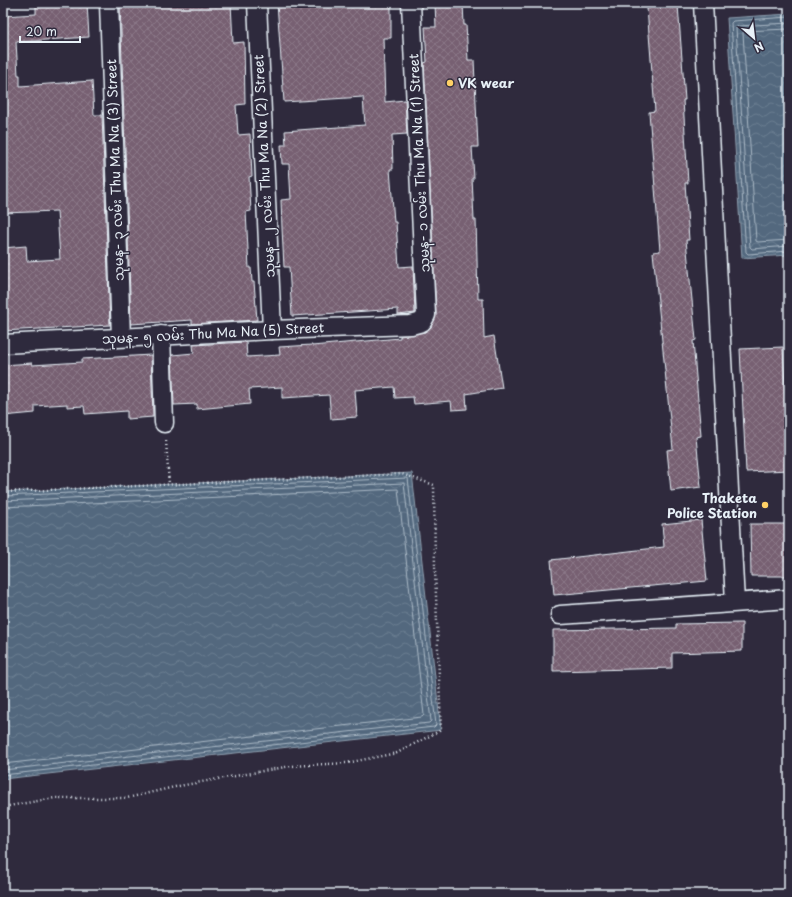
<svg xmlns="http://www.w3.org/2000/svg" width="792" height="897" font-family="'Playpen Sans','Noto Sans Myanmar',sans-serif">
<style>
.water{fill:url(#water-waves);stroke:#8e9faf}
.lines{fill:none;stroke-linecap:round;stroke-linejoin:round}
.shore{stroke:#acbac7;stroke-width:1}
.building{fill:url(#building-cross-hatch);stroke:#e8f1f8}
.street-casing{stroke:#e8f1f8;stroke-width:21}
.path{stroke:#e8f1f8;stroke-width:2.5;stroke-dasharray:1 3;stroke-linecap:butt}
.street{stroke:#2f2a3d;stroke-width:18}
.poi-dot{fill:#ffd166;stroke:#2f2a3d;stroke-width:1.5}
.labels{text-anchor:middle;stroke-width:3;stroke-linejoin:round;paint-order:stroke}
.poi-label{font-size:13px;font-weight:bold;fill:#e8f1f8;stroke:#2f2a3d;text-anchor:start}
.street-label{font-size:13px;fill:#e8f1f8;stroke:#2f2a3d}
</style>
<defs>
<pattern id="water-waves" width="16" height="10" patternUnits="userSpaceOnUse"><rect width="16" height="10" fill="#52687e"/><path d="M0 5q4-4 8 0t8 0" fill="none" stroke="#6b7e91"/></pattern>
<pattern id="building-cross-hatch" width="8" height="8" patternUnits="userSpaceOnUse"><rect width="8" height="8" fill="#776072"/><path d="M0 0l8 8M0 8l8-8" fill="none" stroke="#8a7787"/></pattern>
</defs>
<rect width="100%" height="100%" fill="#2f2a3d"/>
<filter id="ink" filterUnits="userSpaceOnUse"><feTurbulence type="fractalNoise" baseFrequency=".025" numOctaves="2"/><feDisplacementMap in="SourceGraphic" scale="8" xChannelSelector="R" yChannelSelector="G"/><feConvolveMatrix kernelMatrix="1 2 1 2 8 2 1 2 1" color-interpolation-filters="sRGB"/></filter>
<g filter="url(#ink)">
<g class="water">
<path d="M789,14V255L742,258L727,18Z"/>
<path d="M412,473L441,730L3,779V492Z"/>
</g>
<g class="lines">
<g class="shore">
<path d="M789,17L733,21L731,23L746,252L748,254L789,251"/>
<path d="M789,23L738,26L736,28L750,247L752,249L789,246"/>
<path d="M789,29L744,31L743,33L756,241L758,242L789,240"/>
<path d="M3,496L408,478L436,725L434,727L3,775"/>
<path d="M3,501L404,483L431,721L429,723L3,770"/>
<path d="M3,507L398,489L424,715L422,717L3,764"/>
</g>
</g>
<g class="building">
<path d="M36,3H87L89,37L16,42L18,75H20V86L92,81L94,115H102L110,325L3,331V248L26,246L27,261L60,259L57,211L3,213V16L36,14Z"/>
<path d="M120,3H231L233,43L244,42L245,104L236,105L238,135L250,134L252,176L249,177L251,211L246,212L249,268H251L252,282H254L257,320L192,324V320L131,324Z"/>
<path d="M277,3H391V38H383L385,102L405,100L407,134L392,135L393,169H390L394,222H396L399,267L413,266L415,313L398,315V309L292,316L289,267H284L282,228L281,200L291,199L289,164H282L281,145H286L285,131L365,125L363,97L284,102Z"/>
<path d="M435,3H463L464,25H466L468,60H474L478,147H472L474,178H472L474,220H476L478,299H483L484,338L494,336L502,388L466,394L467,409L452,410L451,401L414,404L413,397L395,398L394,387L355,390L357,417L331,419L329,395L282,398V387L249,389L250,404L197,409V404L174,405L172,355L194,353L193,345L246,342L247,357L280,355L279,347L312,345V346L400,338V336L425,332L431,327L436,314L424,63L427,62L425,27H436Z"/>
<path d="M678,5L685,100H683L688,183H685L689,240H686L696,340L693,341L701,436L696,437L701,487L671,491L667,450L673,449L653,252L660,251L649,112L655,111L647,8Z"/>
<path d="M783,347L789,470L746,472L740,349Z"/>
<path d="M151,355L153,417L127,419V411L85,414L84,406L67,407V404L35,406V413L3,416V365L32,363V365L82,362V359Z"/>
<path d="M701,520L707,581L554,595L551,560L664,547L662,524Z"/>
<path d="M750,524H789V576H751Z"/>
<path d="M742,623V651L672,653V668L553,671V630L676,628V624Z"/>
</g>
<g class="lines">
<g class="street-casing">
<g id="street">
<path d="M109,3L121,337"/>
<path d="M257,3L272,330"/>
<path d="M703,3L735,602"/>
<path d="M161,335L164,423"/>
<path d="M3,344L272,330L411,325L422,322L426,315L411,3"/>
<path d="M560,615L789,599"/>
</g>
</g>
<g class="path">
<path d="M166,441L169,484"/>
<path d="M3,492L402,474L434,485L435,569L441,730L397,753L346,763L291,766L179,786L127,798H55L3,807"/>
</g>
<use href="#street" class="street"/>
</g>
</g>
<g class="poi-dot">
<circle cx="450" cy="83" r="4"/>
<circle cx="765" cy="505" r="4"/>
</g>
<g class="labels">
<g class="poi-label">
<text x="458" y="88">VK wear</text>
<text x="757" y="503" text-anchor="end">Thaketa<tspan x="757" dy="15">Police Station</tspan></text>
</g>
<g class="street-label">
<text transform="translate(419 163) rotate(-93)" y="5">သုမန- ၁ လမ်း Thu Ma Na (1) Street</text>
<text transform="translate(264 166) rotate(-93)" y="5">သုမန- ၂ လမ်း Thu Ma Na (2) Street</text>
<text transform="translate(115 170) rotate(-92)" y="5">သုမန- ၃ လမ်း Thu Ma Na (3) Street</text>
<text transform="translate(213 333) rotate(-3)" y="5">သုမန- ၅ လမ်း Thu Ma Na (5) Street</text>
</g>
</g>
<rect width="792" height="897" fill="none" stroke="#2f2a3d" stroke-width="16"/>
<rect x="8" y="8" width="776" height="881" fill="none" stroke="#e8f1f8" stroke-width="1.5" filter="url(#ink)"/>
<g transform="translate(754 38) rotate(152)" stroke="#2f2a3d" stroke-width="3" paint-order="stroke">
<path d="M0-3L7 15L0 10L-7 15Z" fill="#e8f1f8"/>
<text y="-6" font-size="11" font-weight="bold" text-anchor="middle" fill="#e8f1f8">N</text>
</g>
<path d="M20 36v6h60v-6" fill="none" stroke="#e8f1f8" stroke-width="2"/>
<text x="26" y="36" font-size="12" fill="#e8f1f8" stroke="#2f2a3d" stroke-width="3" paint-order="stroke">20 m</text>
</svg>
